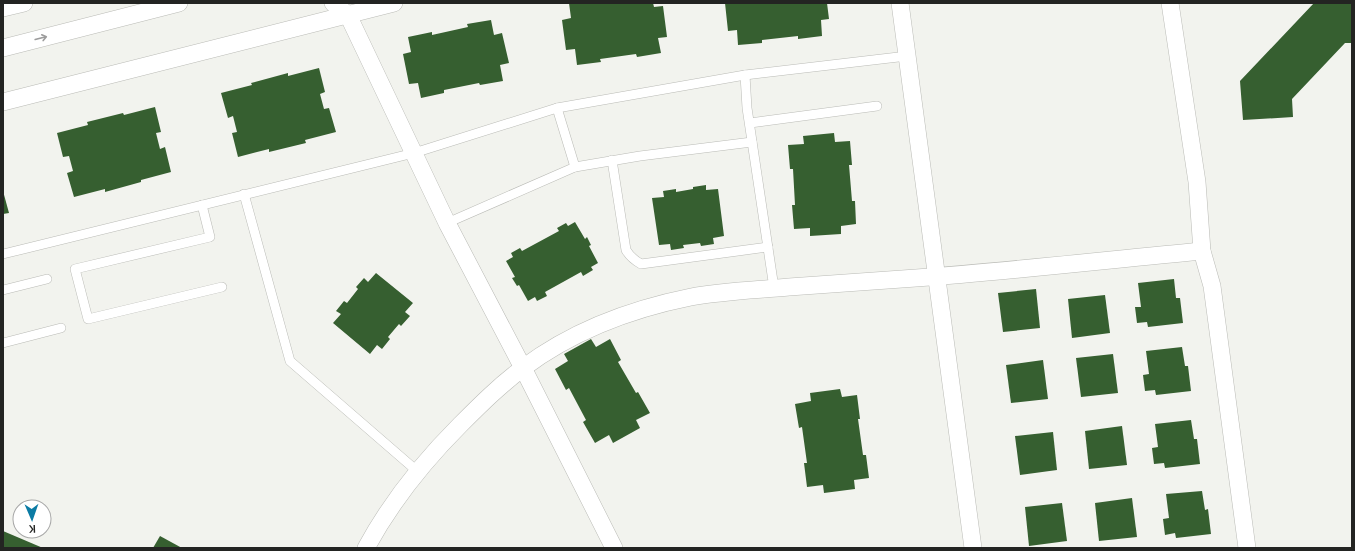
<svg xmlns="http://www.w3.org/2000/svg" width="1355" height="551" font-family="Cabin,sans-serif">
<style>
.building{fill:#365f30}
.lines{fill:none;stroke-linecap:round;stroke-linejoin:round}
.service-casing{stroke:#babbb6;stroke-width:10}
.minor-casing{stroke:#babbb6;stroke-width:18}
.service{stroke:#fff;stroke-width:9}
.minor{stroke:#fff;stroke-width:17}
.oneway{stroke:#9c9c9c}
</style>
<rect width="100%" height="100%" fill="#f2f3ee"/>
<g class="building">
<path d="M569,3H653L654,7L663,6L667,37L658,38L661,53L637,57L636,54L600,59L601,62L577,65L575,49L566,50L562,20L571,18Z"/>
<path d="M725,3H827L829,19L821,20L822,36L798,39V36L762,40V43L738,45L737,30L728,31Z"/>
<path d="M1314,3H1352V43H1345L1292,99L1293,117L1243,120L1240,81Z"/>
<path d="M491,20L494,35L502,33L509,63L500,65L503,81L480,85L479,83L444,90V93L421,98L418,83L409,84L403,54L411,52L408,37L432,32V35L468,27L467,24Z"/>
<path d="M319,68L325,92L320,94L324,109L329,108L336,132L305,140L306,143L269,152V149L238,157L232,133L237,132L233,116L228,118L221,93L252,85L251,83L288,73V76Z"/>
<path d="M155,107L161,132L156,133L160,149L165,147L171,172L141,180V182L105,192V189L74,197L67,173L73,171L69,156L63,157L57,133L88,125L87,122L123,113L124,115Z"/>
<path d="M834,133L835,142L850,141L852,165H849L852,201H855L856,224L841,226V234L810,236V228L794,229L792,205H795L793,169H790L788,145L804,144L803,136Z"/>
<path d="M706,185V190L718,189L724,236L713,238L714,244L701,246L700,243L683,245L684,248L671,250L670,244L659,245L652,198L664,197L663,191L676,189V192L693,189V187Z"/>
<path d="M3,191L9,213L3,214Z"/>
<path d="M575,222L585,239L587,237L591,245L589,246L598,263L591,267L593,270L583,276L581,272L545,292L547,296L537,301L535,297L528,301L519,285L517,286L512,278L515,277L506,261L513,257L511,253L520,248L522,251L559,231L557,228L566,223L568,226Z"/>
<path d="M376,273L413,303L405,312L410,316L401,326L399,324L388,337L390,339L382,349L377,345L370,354L333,323L341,314L336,311L344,301L347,303L358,289L356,287L364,278L368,282Z"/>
<path d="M1174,279L1176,298H1180L1183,323L1148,327L1147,322L1137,323L1135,307H1141L1138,283Z"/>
<path d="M1036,289L1040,328L1003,332L998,293Z"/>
<path d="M1105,295L1110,333L1072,338L1068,299Z"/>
<path d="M591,339L596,347L610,339L621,360L618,362L636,393L638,392L650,413L636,420L640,428L613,443L609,435L595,443L583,422L586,420L569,388L566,390L555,369L568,361L564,354Z"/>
<path d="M1182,347L1185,366H1188L1191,391L1156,395L1155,390L1145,391L1143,375L1149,374L1146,351Z"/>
<path d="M1113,354L1118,393L1081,397L1076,358Z"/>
<path d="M1043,360L1048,399L1011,403L1006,365Z"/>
<path d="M840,389L842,397L857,395L860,419H858L863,455H866L869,478L854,480L855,489L824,493L823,485L807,487L804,463H807L802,427L799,428L795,404L811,401L810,393Z"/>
<path d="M1191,420L1194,439H1197L1200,464L1165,468L1164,463L1154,464L1152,448L1158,447L1155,424Z"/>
<path d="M1122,426L1127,465L1089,469L1085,431Z"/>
<path d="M1053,432L1057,470L1020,475L1015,436Z"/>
<path d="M1202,491L1205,510L1208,509L1211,534L1176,538L1175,533L1165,535L1163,519L1169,518L1166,494Z"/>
<path d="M1132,498L1137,537L1099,541L1095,503Z"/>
<path d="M1062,503L1067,541L1029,546L1025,507Z"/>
<path d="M3,531L43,548H3Z"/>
<path d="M160,536L182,548H153Z"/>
</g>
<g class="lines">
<g class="service-casing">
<g id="service">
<path d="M745,75L747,108L774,288"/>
<path d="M557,108L575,167"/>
<path d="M750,123L877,106"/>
<path d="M612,160L626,250C630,257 634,260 641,264L768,247"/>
<path d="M244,194L290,361L417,471"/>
<path d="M202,205L210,237L75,269L88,319L222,287"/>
<path d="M447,223L575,167L640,156L752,142"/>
<path d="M3,254L414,153L557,108L745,75L907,56"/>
<path d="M3,290L47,279"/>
<path d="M3,343L61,328"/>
</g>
</g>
<g class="minor-casing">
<g id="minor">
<path d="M333,3L348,15L447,223L523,368L614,548"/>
<path d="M900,3L973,548"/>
<path d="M1170,3L1197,182L1202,251L1212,286L1247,548"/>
<path d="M3,8L24,3"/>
<path d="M3,48L179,3"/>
<path d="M3,102L394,3"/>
<path d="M366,548C391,502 423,462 460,425C480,405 500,385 523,368C571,332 631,309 691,297C723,291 756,290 789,287C831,284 874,281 916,278C1011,271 1107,260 1202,251"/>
</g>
</g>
<use href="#service" class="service"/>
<use href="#minor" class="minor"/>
</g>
<defs><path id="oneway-shaft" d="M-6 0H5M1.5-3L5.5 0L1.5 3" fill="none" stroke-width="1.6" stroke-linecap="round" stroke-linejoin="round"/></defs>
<use class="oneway" href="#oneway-shaft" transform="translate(41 38) rotate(-14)"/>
<rect width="1355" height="551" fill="none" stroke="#232422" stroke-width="8"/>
<g transform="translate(32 519) rotate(178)"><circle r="19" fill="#ffffff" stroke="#a7a7a7"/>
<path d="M0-3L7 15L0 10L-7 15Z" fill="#0b7ba4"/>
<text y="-6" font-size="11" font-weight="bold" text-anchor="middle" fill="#232422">K</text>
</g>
</svg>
